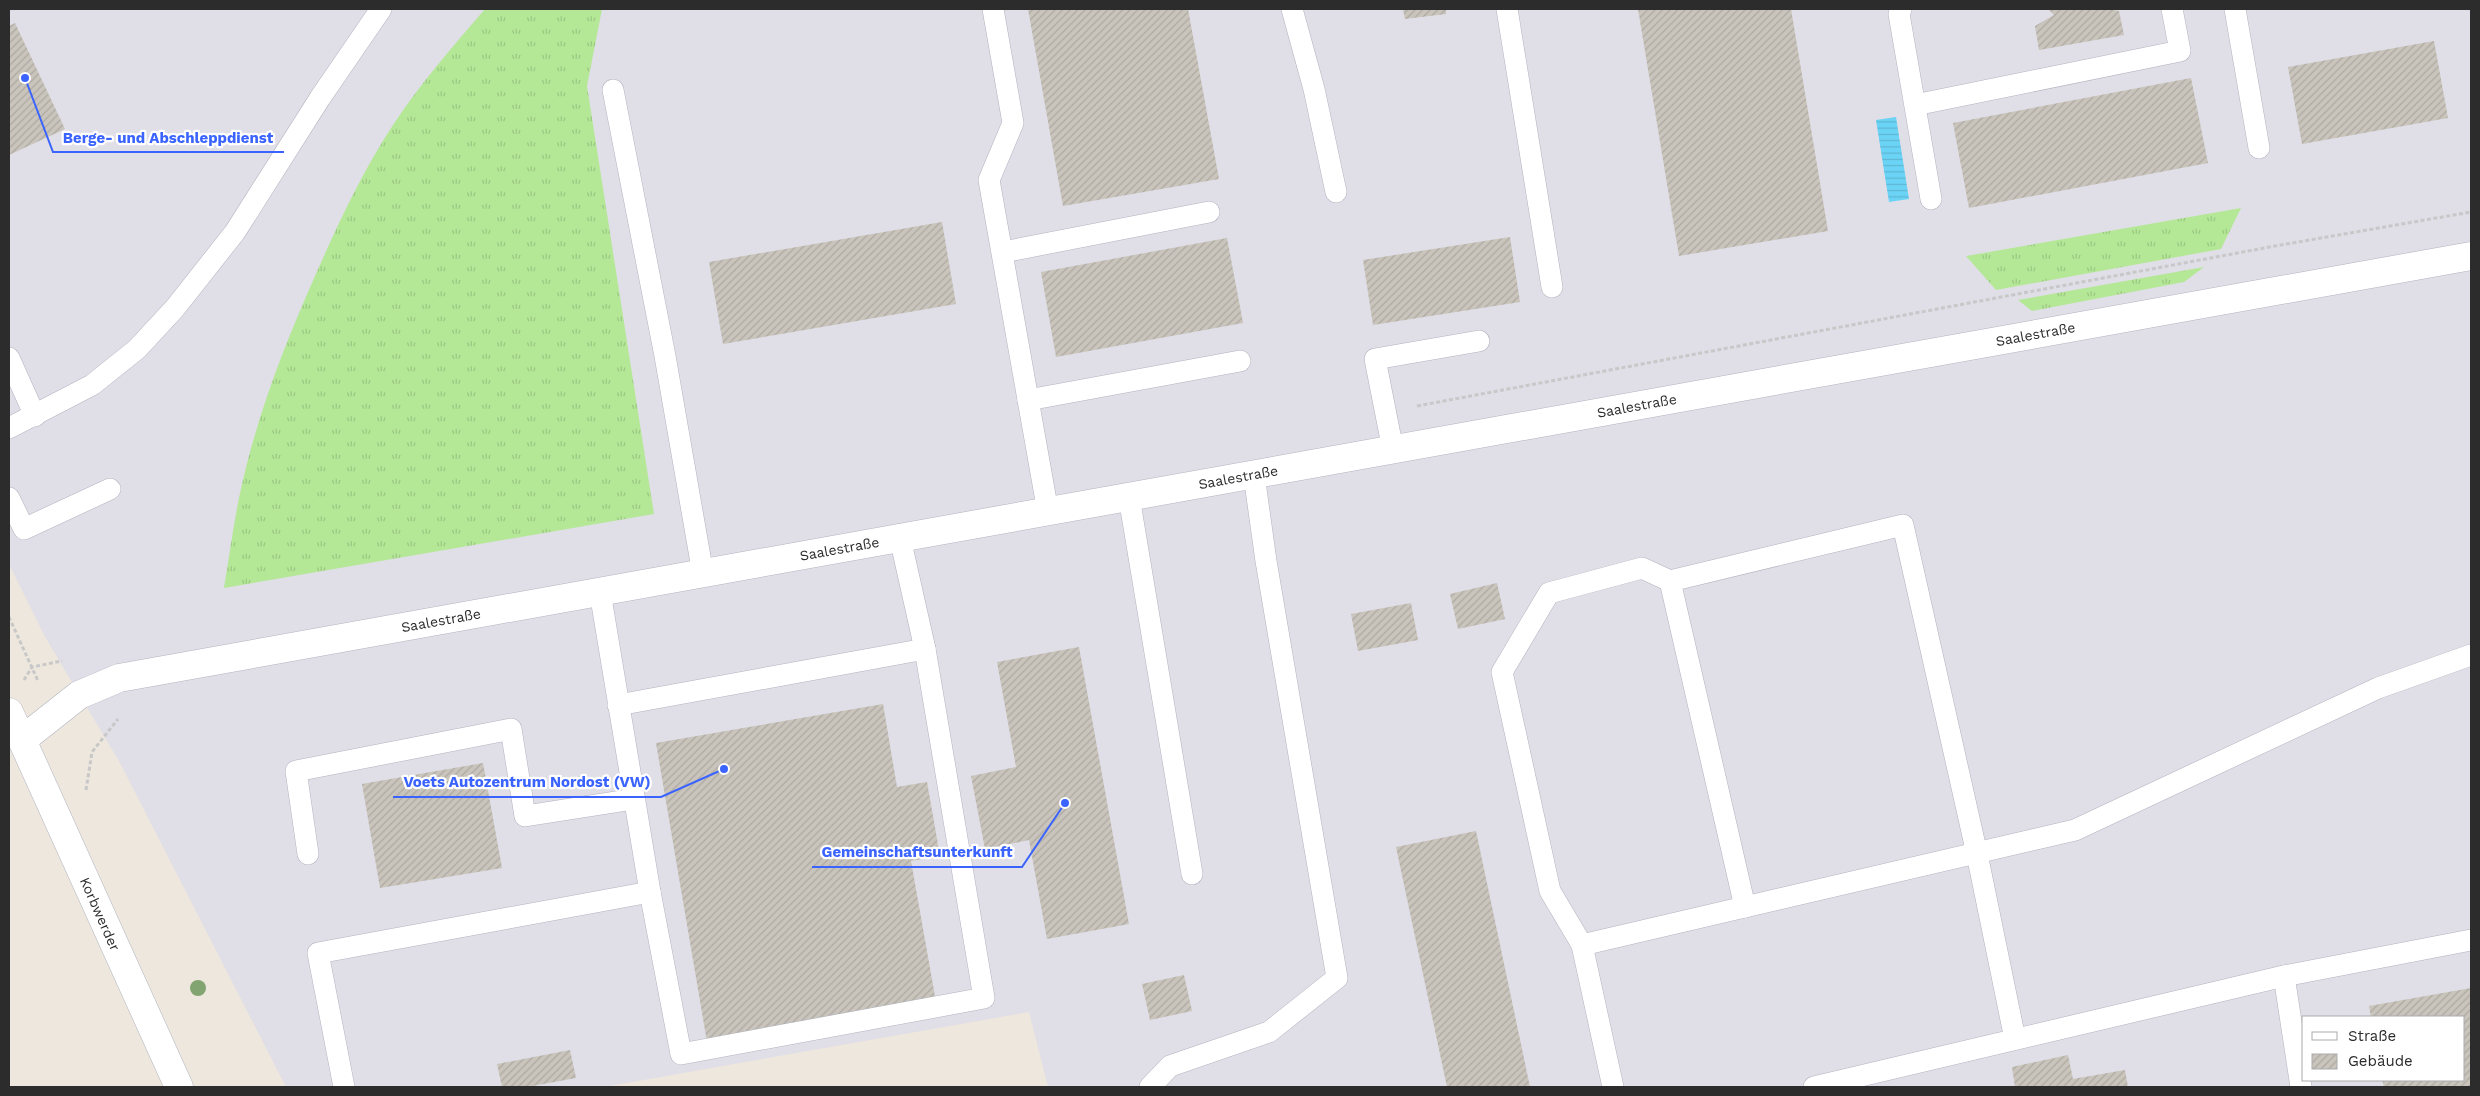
<svg xmlns="http://www.w3.org/2000/svg" width="2480" height="1096" font-family="'Work Sans',sans-serif">
<style>
.industrial{fill:#e0dee6;fill-rule:evenodd}
.grass{fill:url(#grass-tufts)}
.water{fill:url(#water-rules)}
.building{fill:url(#building-hatch)}
.lines{fill:none;stroke-linecap:round;stroke-linejoin:round}
.service-casing{stroke:#b1b4c0;stroke-width:22}
.minor-casing{stroke:#b1b4c0;stroke-width:29}
.secondary-casing{stroke:#b1b4c0;stroke-width:29}
.path{stroke:#c8c8c8;stroke-width:3;stroke-dasharray:4 2.5;stroke-linecap:butt}
.service{stroke:#fff;stroke-width:21}
.minor{stroke:#fff;stroke-width:28}
.secondary{stroke:#fff;stroke-width:28}
.tree{fill:#82a470}
.labels{text-anchor:middle;stroke-width:4.5;stroke-linejoin:round;paint-order:stroke}
.street-label{font-size:14px;fill:#2c2c2c;stroke:#fff}
.leader{fill:none;stroke:#3a63ff;stroke-width:2}
.callout-dot{fill:#3a63ff;stroke:#fff;stroke-width:2}
.callout-label{font-size:15px;text-anchor:middle;font-weight:bold;fill:#3a63ff;stroke:#fff;stroke-width:4.5;stroke-linejoin:round;paint-order:stroke}
</style>
<defs>
<pattern id="grass-tufts" width="24" height="20" patternUnits="userSpaceOnUse" patternTransform="scale(1.25)"><rect width="24" height="20" fill="#b4e897"/><path d="M3 7l-1-3M5 7V3M7 7l1-3M15 17l-1-3M17 17v-4M19 17l1-3" fill="none" stroke="#9bc782"/></pattern>
<pattern id="water-rules" width="6" height="5" patternUnits="userSpaceOnUse" patternTransform="scale(1.25)"><rect width="6" height="5" fill="#6bd4f6"/><path d="M0 2.5h6" fill="none" stroke="#5db6d3"/></pattern>
<pattern id="building-hatch" width="6" height="6" patternUnits="userSpaceOnUse" patternTransform="scale(1.25)"><rect width="6" height="6" fill="#c9c5bc"/><path d="M-1 1l2-2M0 6l6-6M5 7l2-2" fill="none" stroke="#ada9a2"/></pattern>
</defs>
<rect width="100%" height="100%" fill="#eee7dd"/>
<path class="industrial" d="M9,9H2471V1087H1048L1029,1012L604,1087H286L120,763L44,635L9,564ZM2304,1017H2464V1080H2304Z"/>
<g class="grass">
<path d="M485,9H602L587,86L654,514L224,588C229,558 233,528 239,498C255,421 283,348 315,276C338,224 362,172 393,125C420,84 453,46 485,9Z"/>
<path d="M2241,208L2221,249L1996,290L1966,256Z"/>
<path d="M2204,267L2184,282L2032,311L2018,300Z"/>
</g>
<path class="water" d="M1896,117L1909,199L1889,202L1876,120Z"/>
<g class="building">
<path d="M1028,9H1188L1219,179L1063,206Z"/>
<path d="M1403,9H1446V14L1405,19Z"/>
<path d="M1638,9H1791L1828,231L1679,256Z"/>
<path d="M2048,9H2108L2119,11L2124,35L2039,50L2035,26L2054,15Z"/>
<path d="M15,23L65,129L9,155V26Z"/>
<path d="M2434,41L2448,118L2302,144L2288,67Z"/>
<path d="M2191,78L2208,163L1969,208L1953,123Z"/>
<path d="M942,222L956,304L723,344L709,262Z"/>
<path d="M1510,237L1520,302L1373,325L1363,260Z"/>
<path d="M1227,238L1243,323L1056,357L1041,272Z"/>
<path d="M1497,583L1505,619L1458,629L1450,594Z"/>
<path d="M1411,603L1418,640L1358,651L1351,614Z"/>
<path d="M1079,647L1129,924L1047,939L1029,840L985,849L971,776L1016,767L997,662Z"/>
<path d="M883,704L897,787L927,782L940,856L911,861L936,1002L707,1042L656,743Z"/>
<path d="M483,763L502,868L380,888L362,784Z"/>
<path d="M1476,831L1530,1087H1447L1396,847Z"/>
<path d="M1184,975L1192,1011L1150,1020L1142,984Z"/>
<path d="M2471,988V1087H2384L2382,1080H2464V1017H2371L2369,1006Z"/>
<path d="M570,1050L576,1078L527,1087H502L497,1064Z"/>
<path d="M2068,1055L2073,1079L2125,1070L2128,1087H2015L2012,1067Z"/>
</g>
<g class="lines">
<g class="service-casing">
<g id="service">
<path d="M993,9L1013,123L989,180L1048,512"/>
<path d="M1292,9L1314,89L1336,192"/>
<path d="M1507,9L1552,287"/>
<path d="M1901,9L1899,14L1931,199"/>
<path d="M2235,9L2259,148"/>
<path d="M613,90L665,356L703,574"/>
<path d="M1915,105L2180,51L2172,9"/>
<path d="M1003,252L1209,212"/>
<path d="M9,358L35,416"/>
<path d="M1028,400L1240,361"/>
<path d="M9,428L92,385L137,349L175,308L235,232L320,98L381,9"/>
<path d="M1393,450L1375,359L1479,341"/>
<path d="M1129,497L1192,874"/>
<path d="M9,498L24,529L110,489"/>
<path d="M600,592L650,892L681,1054L984,998L925,649L900,538"/>
<path d="M618,705L925,649"/>
<path d="M308,854L296,771L511,729L525,816L634,799"/>
<path d="M1745,907L1670,581L1903,525L1977,854L2015,1039"/>
<path d="M1582,945L1550,891L1502,672L1549,593L1642,568L1670,581"/>
<path d="M344,1087L318,953L650,892"/>
<path d="M1150,1087L1170,1066L1269,1032L1337,978L1266,561L1254,475"/>
<path d="M1613,1087L1582,945L2075,830L2378,688L2471,655"/>
<path d="M1814,1087L2284,976"/>
<path d="M2301,1087L2284,976L2471,940"/>
</g>
</g>
<g class="minor-casing">
<path id="minor" d="M9,712L22,740"/>
</g>
<g class="secondary-casing">
<g id="secondary">
<path id="s1" d="M179,1087L22,740L79,695L119,678L2471,256"/>
</g>
</g>
<g class="path">
<path d="M1417,406L2275,246L2471,212"/>
<path d="M9,617L38,681"/>
<path d="M24,680L32,667L62,661"/>
<path d="M86,790L92,752L118,719"/>
</g>
<use href="#service" class="service"/>
<use href="#minor" class="minor"/>
<use href="#secondary" class="secondary"/>
</g>
<circle class="tree" cx="198" cy="988" r="8"/>
<g class="labels">
<g class="street-label">
<text dy="5" stroke="none"><textPath href="#s1" startOffset="2444">Saalestraße</textPath></text>
<text dy="5" stroke="none"><textPath href="#s1" startOffset="2039">Saalestraße</textPath></text>
<text dy="5" stroke="none"><textPath href="#s1" startOffset="1634">Saalestraße</textPath></text>
<text dy="5" stroke="none"><textPath href="#s1" startOffset="1229">Saalestraße</textPath></text>
<text dy="5" stroke="none"><textPath href="#s1" startOffset="824">Saalestraße</textPath></text>
<text transform="translate(100 914) rotate(66)" y="5">Korbwerder</text>
</g>
</g>
<path class="leader" d="M25 78L53 152H284M724 769L661 797H393M1065 803L1022 867H812"/>
<g class="callout-dot">
<circle cx="25" cy="78" r="5"/>
<circle cx="724" cy="769" r="5"/>
<circle cx="1065" cy="803" r="5"/>
</g>
<g class="callout-label">
<text x="168" y="143">Berge- und Abschleppdienst</text>
<text x="527" y="787">Voets Autozentrum Nordost (VW)</text>
<text x="917" y="857">Gemeinschaftsunterkunft</text>
</g>
<rect width="2480" height="1096" fill="none" stroke="#2c2c2c" stroke-width="20"/>
<rect x="2302" y="1016" width="162" height="65" fill="#ffffff" stroke="#ababab"/>
<rect x="2312" y="1032" width="25" height="8" fill="#ffffff" stroke="#ababab"/>
<text x="2348" y="1041" font-size="15" fill="#2c2c2c">Straße</text>
<rect x="2312" y="1054" width="25" height="15" fill="url(#building-hatch)" stroke="#ababab"/>
<text x="2348" y="1066" font-size="15" fill="#2c2c2c">Gebäude</text>
</svg>
